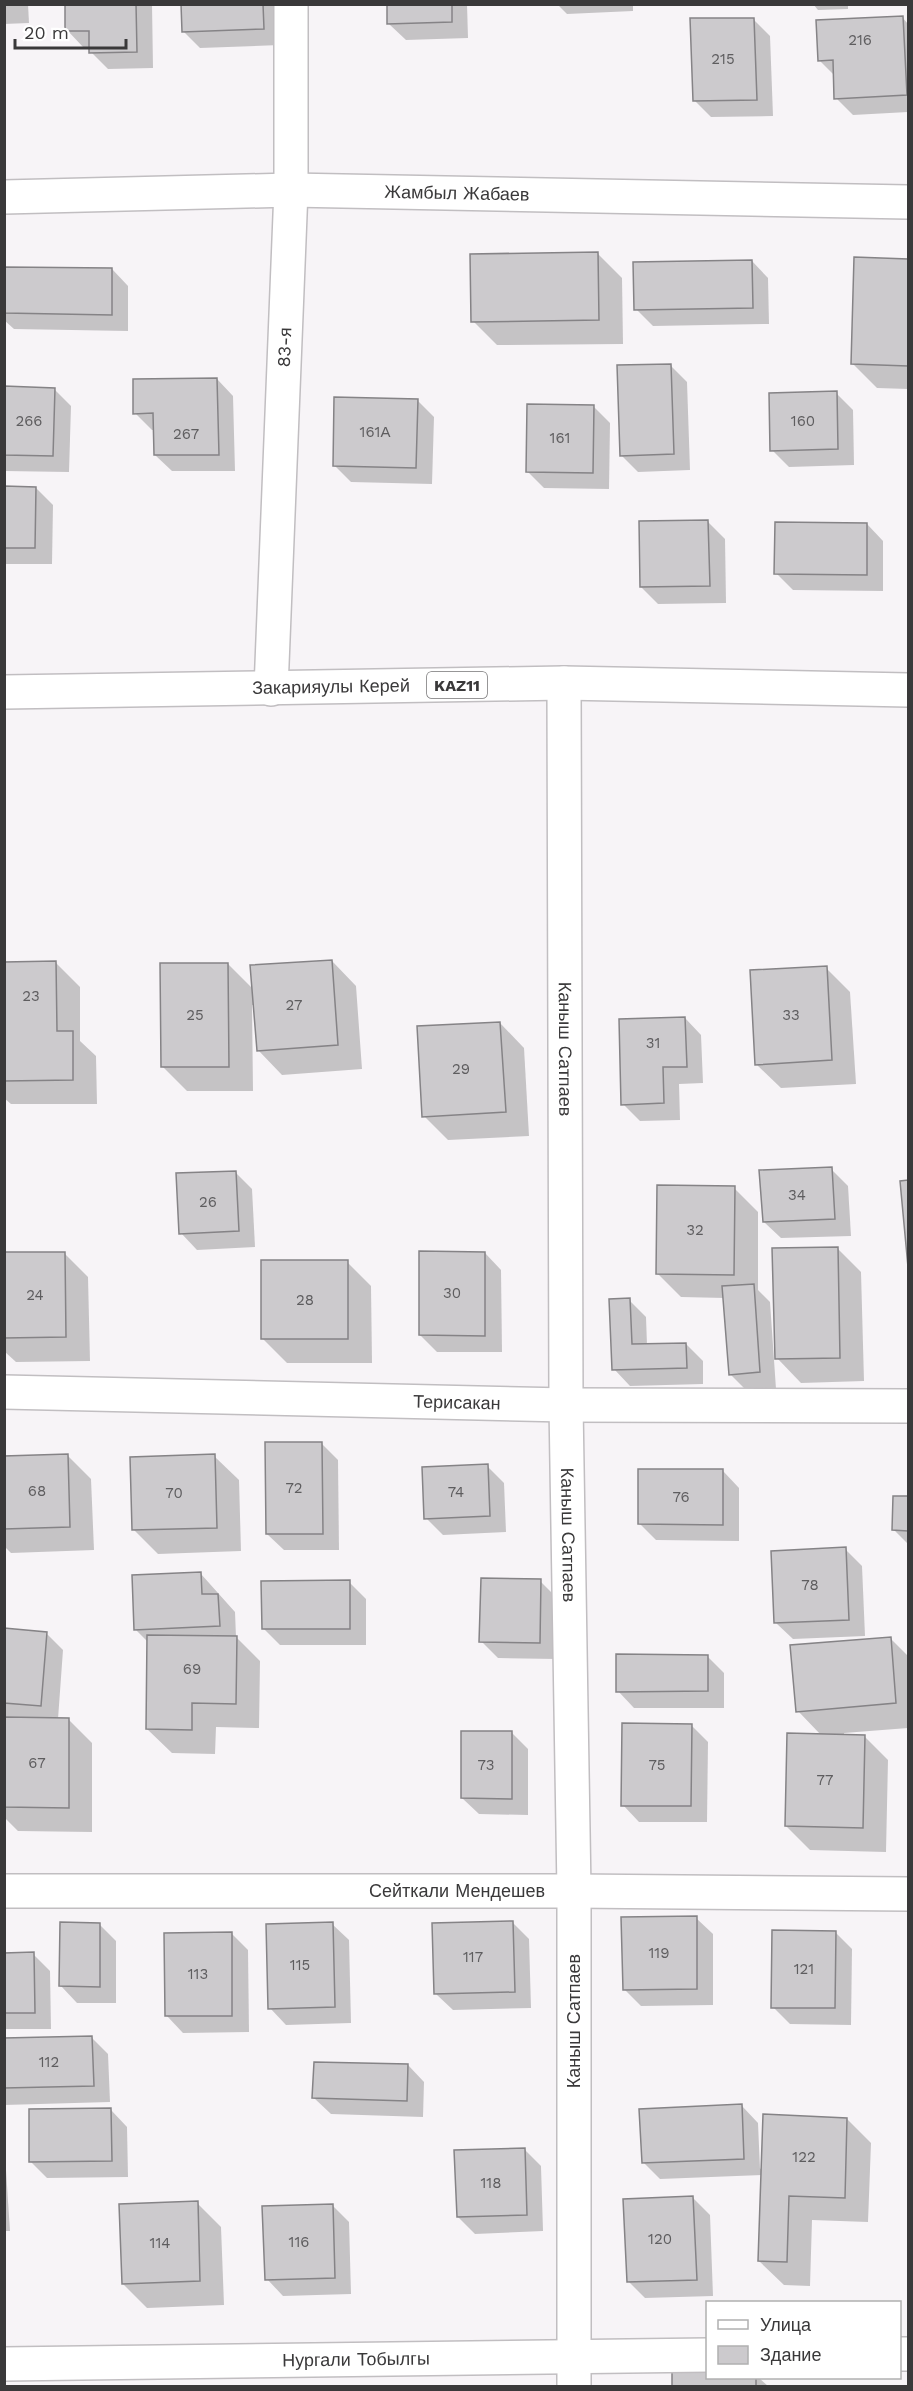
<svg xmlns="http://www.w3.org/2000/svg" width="913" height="2391" font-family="'Work Sans',sans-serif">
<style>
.shadow{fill:#0003}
.building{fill:#cccacd;stroke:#858386;stroke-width:1.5}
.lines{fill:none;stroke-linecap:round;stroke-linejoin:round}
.minor-casing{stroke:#c1bec1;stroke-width:36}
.trunk-casing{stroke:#c1bec1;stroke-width:36}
.minor{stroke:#fff;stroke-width:33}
.trunk{stroke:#fff;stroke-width:33}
.labels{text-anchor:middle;stroke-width:6;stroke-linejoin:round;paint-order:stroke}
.number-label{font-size:15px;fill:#5e5d5f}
.shield{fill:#fff;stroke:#757475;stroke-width:1.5}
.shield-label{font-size:16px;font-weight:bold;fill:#3a393a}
.street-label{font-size:18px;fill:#3a393a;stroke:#fff}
</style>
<rect width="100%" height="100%" fill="#f7f4f7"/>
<g class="shadow">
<path d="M4,4H28L29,23L4,24Z"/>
<path d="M67,4H152L153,68L108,69L91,52V47H83L67,30Z"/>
<path d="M183,4H279L280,45L200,48L183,31Z"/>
<path d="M388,4H467L468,38L406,40L389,24Z"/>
<path d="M557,4H633V11L567,14Z"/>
<path d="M813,4H848V9L818,10Z"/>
<path d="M902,17L908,24V112L853,115L836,98L835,76L819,60Z"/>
<path d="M753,19L770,36L773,116L711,117L694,100Z"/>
<path d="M597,253L622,278L623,344L497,345L473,321Z"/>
<path d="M855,259L908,260V389L877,388L853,364Z"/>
<path d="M752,261L768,278L769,324L653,326L636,309Z"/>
<path d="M4,268L112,269L128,286V331L14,329L4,320Z"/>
<path d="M670,365L687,382L690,470L638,472L621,455Z"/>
<path d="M217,379L233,396L235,471H172L155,455V430H152L135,413Z"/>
<path d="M4,388L54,389L71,406L69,472L4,471Z"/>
<path d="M836,393L853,410L854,465L789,467L772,450Z"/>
<path d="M417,400L434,417L432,484L351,482L334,465Z"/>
<path d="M593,406L610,423L609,489L544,488L527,471Z"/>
<path d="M4,488H36L53,505L52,564H4Z"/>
<path d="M708,522L725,539L726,603L658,604L641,587Z"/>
<path d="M867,524L883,541V591L793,590L776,573Z"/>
<path d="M332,961L356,986L362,1069L282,1075L258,1050L255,1005H252L253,1091H187L163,1067L228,964L254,990Z"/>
<path d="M4,963H56L80,987V1041L96,1056L97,1104H11L4,1098Z"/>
<path d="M826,968L850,992L856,1084L781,1088L756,1064Z"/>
<path d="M685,1018L701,1035L703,1083L679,1084L680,1120L640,1121L623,1104Z"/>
<path d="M500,1023L524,1048L529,1136L448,1140L424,1116Z"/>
<path d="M831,1169L848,1186L851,1236L781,1238L764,1222Z"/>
<path d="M236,1173L252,1189L255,1247L197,1250L181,1233Z"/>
<path d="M901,1182H908V1252Z"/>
<path d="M734,1188L758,1212V1290L770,1302L776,1389L747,1391L730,1374L725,1298L681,1297L657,1273Z"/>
<path d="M837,1248L861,1272L864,1381L801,1383L777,1358Z"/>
<path d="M64,1253L88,1277L90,1361L16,1362L4,1351V1254Z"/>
<path d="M485,1253L501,1270L502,1352H437L420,1335Z"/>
<path d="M347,1262L371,1286L372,1363H287L263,1339Z"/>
<path d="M629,1300L646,1317L647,1345L686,1344L703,1361V1384L630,1386L614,1369Z"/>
<path d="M321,1443L338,1460L339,1550H284L267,1534Z"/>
<path d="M67,1455L91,1479L94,1550L11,1553L4,1546V1457Z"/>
<path d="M214,1456L239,1480L241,1551L158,1554L134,1530Z"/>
<path d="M487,1466L504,1483L506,1532L443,1535L426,1518Z"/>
<path d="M723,1471L739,1488V1541L656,1540L639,1523Z"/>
<path d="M895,1497H908V1544L894,1530Z"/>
<path d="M845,1549L862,1566L865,1636L793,1639L776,1623Z"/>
<path d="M201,1574L235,1612L236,1637L260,1661L259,1728L216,1727L215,1754L172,1753L147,1729L149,1643L136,1630Z"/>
<path d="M540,1581L557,1598L556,1659L498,1658L481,1641Z"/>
<path d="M349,1582L366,1599V1645H280L263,1628Z"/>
<path d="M4,1629L46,1633L63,1650L58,1719H68L92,1743V1832L18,1831L4,1817V1718H7L4,1716Z"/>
<path d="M890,1638L908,1656V1728L844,1733V1736H864L888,1760L886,1852L810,1850L786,1826L821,1735L798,1711Z"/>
<path d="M707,1656L724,1673V1708H634L618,1691Z"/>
<path d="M691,1725L708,1742L707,1822H639L623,1805Z"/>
<path d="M511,1732L528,1749V1815L479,1814L462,1798Z"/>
<path d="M696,1918L713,1934V2005L641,2006L624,1989Z"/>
<path d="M512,1922L529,1939L531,2008L453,2010L436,1994Z"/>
<path d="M99,1924L116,1941V2003H77L61,1986Z"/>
<path d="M332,1924L349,1940L351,2023L286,2025L270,2008Z"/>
<path d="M835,1932L852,1949L851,2025L790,2024L773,2007Z"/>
<path d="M231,1933L248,1950L249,2032L183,2033L167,2016Z"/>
<path d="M4,1954H33L50,1971L51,2029H4Z"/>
<path d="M91,2037L108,2054L110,2102L4,2105V2040Z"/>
<path d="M408,2065L424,2082L423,2117L331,2114L314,2098Z"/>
<path d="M742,2106L758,2123L760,2169L847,2119L871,2143L868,2222L812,2220L810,2286L784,2285L759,2261L762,2175L660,2179L643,2162Z"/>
<path d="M111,2110L127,2127L128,2177L47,2178L31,2162Z"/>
<path d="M4,2140L10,2231H4Z"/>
<path d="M524,2149L541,2166L543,2231L475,2234L458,2217Z"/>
<path d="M693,2198L710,2215L713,2296L645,2298L628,2281Z"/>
<path d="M197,2203L221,2227L224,2305L147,2308L123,2284Z"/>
<path d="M332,2205L349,2222L351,2294L283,2296L267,2279Z"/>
<path d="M673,2373L708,2378H759L768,2386H673Z"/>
</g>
<g class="building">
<path d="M65,4H136L137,52L89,53V31H65Z"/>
<path d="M181,4H263L264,29L182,32Z"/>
<path d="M387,4H452V22L387,24Z"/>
<path d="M903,16L907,95L834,99L833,60L818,61L816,20Z"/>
<path d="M690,18H754L757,100L693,101Z"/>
<path d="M598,252L599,320L471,322L470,254Z"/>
<path d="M854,257L908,259V366L851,364Z"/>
<path d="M752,260L753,308L634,310L633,262Z"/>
<path d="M4,267L112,268V315L4,313Z"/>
<path d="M671,364L674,454L620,456L617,365Z"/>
<path d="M217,378L219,455H154L153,413L133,414V379Z"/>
<path d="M4,386L55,388L53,456L4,455Z"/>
<path d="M837,391L838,449L770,451L769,393Z"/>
<path d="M334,397L418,399L416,468L333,466Z"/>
<path d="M527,404L594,405L593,473L526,472Z"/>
<path d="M4,486L36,487L35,548H4Z"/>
<path d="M708,520L710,586L640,587L639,521Z"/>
<path d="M775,522L867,523V575L774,574Z"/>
<path d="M332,960L338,1045L257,1051L250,965Z"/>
<path d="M56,961L57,1031H73V1080L4,1081V962Z"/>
<path d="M160,963H228L229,1067H161Z"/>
<path d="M827,966L832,1060L755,1065L750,970Z"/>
<path d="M685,1017L687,1067H663L664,1103L621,1105L619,1019Z"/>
<path d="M500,1022L506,1112L422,1117L417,1026Z"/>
<path d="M832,1167L835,1219L763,1222L759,1170Z"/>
<path d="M236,1171L239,1231L179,1234L176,1173Z"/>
<path d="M908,1180V1267L900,1181Z"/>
<path d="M657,1185L735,1186L734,1275L656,1274Z"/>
<path d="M838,1247L840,1358L775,1359L772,1248Z"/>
<path d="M419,1251L485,1252V1336L419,1335Z"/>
<path d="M4,1252H65L66,1337L4,1338Z"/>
<rect x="261" y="1260" width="87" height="79"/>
<path d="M754,1284L760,1372L729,1375L722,1286Z"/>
<path d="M630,1298L632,1344L686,1343L687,1368L612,1370L609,1299Z"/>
<path d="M265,1442H322L323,1534H266Z"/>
<path d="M68,1454L70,1527L4,1529V1456Z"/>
<path d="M215,1454L217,1528L132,1530L130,1457Z"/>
<path d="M488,1464L490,1516L424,1519L422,1467Z"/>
<path d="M638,1469H723V1525L638,1524Z"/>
<path d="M893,1496H908V1531L892,1530Z"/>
<path d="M846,1547L849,1620L774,1623L771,1551Z"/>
<path d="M201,1572L202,1594H218L220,1626L134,1630L132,1575Z"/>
<path d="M481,1578L541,1579L540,1643L479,1642Z"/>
<path d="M350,1580V1629H262L261,1581Z"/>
<path d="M4,1628L47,1632L41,1706L4,1703Z"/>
<path d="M147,1635L237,1636L236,1704L192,1703V1730L146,1729Z"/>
<path d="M891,1637L896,1703L796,1712L790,1645Z"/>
<path d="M616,1654L708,1655V1691L616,1692Z"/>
<path d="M4,1717L69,1718V1808L4,1807Z"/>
<path d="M622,1723L692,1724L691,1806H621Z"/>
<path d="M461,1731H512V1799L461,1798Z"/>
<path d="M787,1733L865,1735L863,1828L785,1826Z"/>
<path d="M697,1916V1989L623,1990L621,1917Z"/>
<path d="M513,1921L515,1992L434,1994L432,1923Z"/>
<path d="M60,1922L100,1923V1987L59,1986Z"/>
<path d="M333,1922L335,2007L268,2009L266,1924Z"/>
<path d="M772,1930L836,1931L835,2008H771Z"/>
<path d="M232,1932V2016H165L164,1933Z"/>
<path d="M34,1952L35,2013H4V1953Z"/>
<path d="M92,2036L94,2086L4,2088V2038Z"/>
<path d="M314,2062L408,2064L407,2101L312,2098Z"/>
<path d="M742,2104L744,2159L642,2163L639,2109Z"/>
<path d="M111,2108L112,2161L29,2162V2109Z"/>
<path d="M763,2114L847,2118L845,2198L789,2196L787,2262L758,2261Z"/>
<path d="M525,2148L527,2215L457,2217L454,2150Z"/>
<path d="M693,2196L697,2280L627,2282L623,2199Z"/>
<path d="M198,2201L200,2281L122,2284L119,2204Z"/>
<path d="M333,2204L335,2278L265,2280L262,2206Z"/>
<path d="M672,2372H708V2378H756V2386H672Z"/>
</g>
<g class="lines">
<g class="minor-casing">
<g id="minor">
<path id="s1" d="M4,197L291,190L908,202"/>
<path id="s2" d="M564,683L566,1405L574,1891V2386"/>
<path id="s3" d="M271,689L291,190V4"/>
<path id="s4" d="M4,1392L566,1405L908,1406"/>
<path id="s5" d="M4,1891H574L908,1894"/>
<path d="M900,2354H908"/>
<path id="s6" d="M4,2364L708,2355"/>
</g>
</g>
<g class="trunk-casing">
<g id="trunk">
<path id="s7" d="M4,692L564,683L908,690"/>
</g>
</g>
<use href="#minor" class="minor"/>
<use href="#trunk" class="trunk"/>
</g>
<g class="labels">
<g class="number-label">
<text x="860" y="45">216</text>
<text x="723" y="64">215</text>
<text x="29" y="426">266</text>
<text x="803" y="426">160</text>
<text x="375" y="437">161А</text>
<text x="186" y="439">267</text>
<text x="560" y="443">161</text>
<text x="31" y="1001">23</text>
<text x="294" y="1010">27</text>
<text x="195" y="1020">25</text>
<text x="791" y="1020">33</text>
<text x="653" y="1048">31</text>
<text x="461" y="1074">29</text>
<text x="797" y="1200">34</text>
<text x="208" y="1207">26</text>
<text x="695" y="1235">32</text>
<text x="452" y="1298">30</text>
<text x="35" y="1300">24</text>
<text x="305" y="1305">28</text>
<text x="294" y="1493">72</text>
<text x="37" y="1496">68</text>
<text x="456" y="1497">74</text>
<text x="174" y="1498">70</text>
<text x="681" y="1502">76</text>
<text x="810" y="1590">78</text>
<text x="192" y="1674">69</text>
<text x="37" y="1768">67</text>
<text x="486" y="1770">73</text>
<text x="657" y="1770">75</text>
<text x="825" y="1785">77</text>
<text x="659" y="1958">119</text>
<text x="473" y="1962">117</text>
<text x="300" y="1970">115</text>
<text x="804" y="1974">121</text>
<text x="198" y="1979">113</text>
<text x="49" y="2067">112</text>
<text x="804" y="2162">122</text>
<text x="491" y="2188">118</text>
<text x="660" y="2244">120</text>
<text x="299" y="2247">116</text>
<text x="160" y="2248">114</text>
</g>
<rect class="shield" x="427" y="672" width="60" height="26" rx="4.5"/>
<g class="shield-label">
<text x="457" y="691">KAZ11</text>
</g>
<g class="street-label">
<text dy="6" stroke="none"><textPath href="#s1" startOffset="453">Жамбыл Жабаев</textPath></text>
<text dy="6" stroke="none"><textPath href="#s3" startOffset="342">83-я</textPath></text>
<text dy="6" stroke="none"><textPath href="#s7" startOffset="327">Закарияулы Керей</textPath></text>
<text dy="6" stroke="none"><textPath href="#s2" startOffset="366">Каныш Сатпаев</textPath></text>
<text dy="6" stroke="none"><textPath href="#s4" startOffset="453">Терисакан</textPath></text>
<text dy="6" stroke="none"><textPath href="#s2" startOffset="852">Каныш Сатпаев</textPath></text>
<text dy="6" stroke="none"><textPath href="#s5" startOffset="453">Сейткали Мендешев</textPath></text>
<text transform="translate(574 2021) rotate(-90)" y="6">Каныш Сатпаев</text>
<text dy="6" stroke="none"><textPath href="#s6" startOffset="352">Нургали Тобылгы</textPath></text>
</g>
</g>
<rect width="913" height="2391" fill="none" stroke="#3a393a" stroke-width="12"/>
<rect x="706" y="2301" width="195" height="78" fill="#ffffff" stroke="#b0b0b0" stroke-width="1.5"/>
<rect x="718" y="2320" width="30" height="9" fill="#ffffff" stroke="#b0b0b0" stroke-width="1.5"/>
<text x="760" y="2331" font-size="18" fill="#3a393a">Улица</text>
<rect x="718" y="2346" width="30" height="18" fill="#cccacd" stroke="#b0b0b0" stroke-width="1.5"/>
<text x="760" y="2361" font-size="18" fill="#3a393a">Здание</text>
<path d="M15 39v9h111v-9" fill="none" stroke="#3a393a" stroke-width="3"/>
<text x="24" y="39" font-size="18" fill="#3a393a" stroke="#ffffff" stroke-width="4.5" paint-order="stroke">20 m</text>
</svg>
